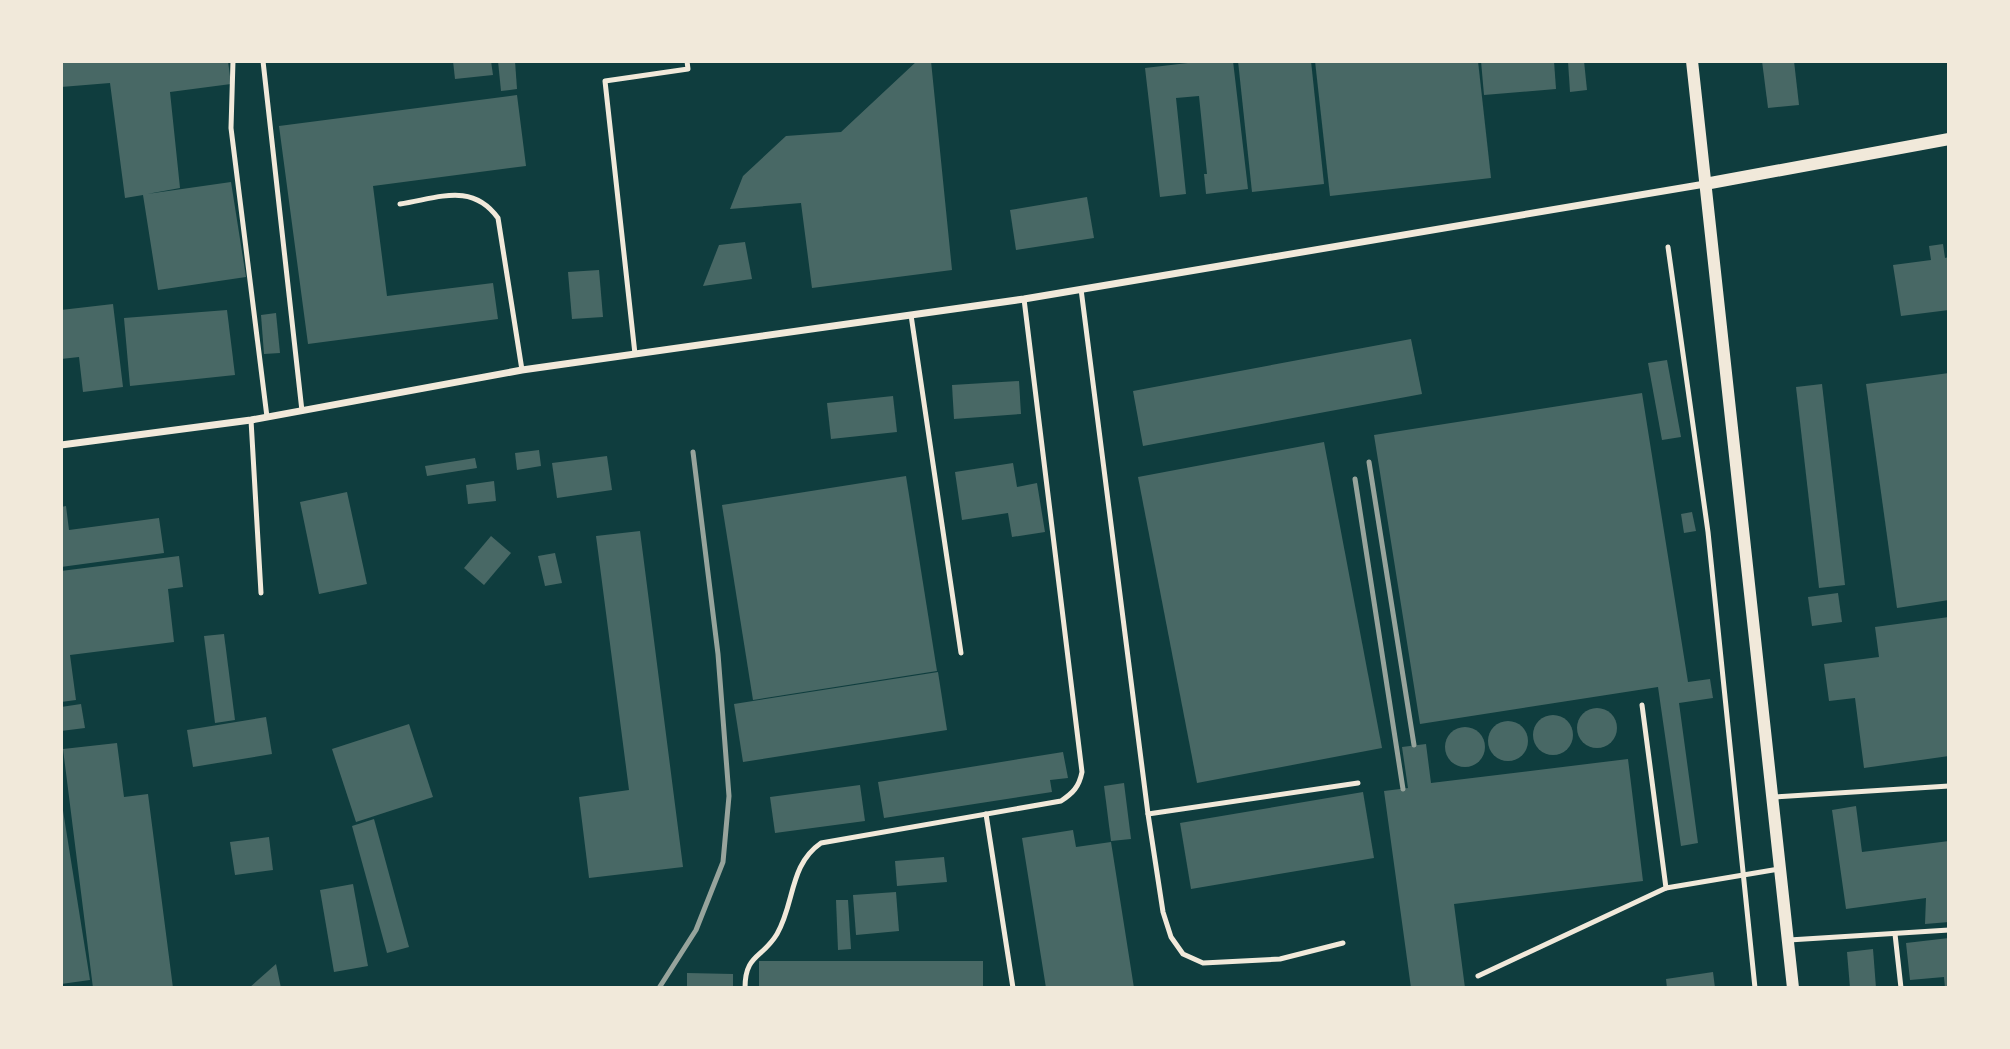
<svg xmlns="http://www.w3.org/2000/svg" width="2010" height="1049" font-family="Montserrat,sans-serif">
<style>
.building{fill:#486865}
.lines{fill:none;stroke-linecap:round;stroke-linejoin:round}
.service{stroke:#f1e9da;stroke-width:5}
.minor{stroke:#f1e9da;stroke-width:7}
.tertiary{stroke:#f1e9da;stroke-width:12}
.rail{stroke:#97a49c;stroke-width:5}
</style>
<rect width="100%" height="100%" fill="#0f3d3e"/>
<g class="building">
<path d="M61,61H228L231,84L170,92L180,188L147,194L231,182L246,277L158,290L143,195L125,198L110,83L61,87Z"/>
<path d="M453,61H491L493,75L455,79Z"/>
<path d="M498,61H515L517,89L501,91Z"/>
<path d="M917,61H931L952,270L812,288L801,203L730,209L743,176L786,136L841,132Z"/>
<path d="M1205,61H1233L1248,189L1206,194L1204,174H1207L1199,96L1176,98L1186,194L1160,197L1145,68Z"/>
<path d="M1238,61H1311L1324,184L1252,192Z"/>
<path d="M1315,61H1478L1491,178L1330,196Z"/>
<path d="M1481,61H1554L1556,89L1484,95Z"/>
<path d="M1568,61H1584L1587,90L1570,92Z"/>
<path d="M1762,61H1794L1799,105L1768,108Z"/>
<path d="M517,95L526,166L373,186L387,296L493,283L498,319L308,344L279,126Z"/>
<path d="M1087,197L1094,238L1016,250L1010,210Z"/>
<path d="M745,242L752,279L703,286L719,245Z"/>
<path d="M1943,244L1945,258L1949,257V310L1901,316L1893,265L1931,260L1929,246Z"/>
<path d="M599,270L603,317L572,319L568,272Z"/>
<path d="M113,304L123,387L83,392L79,357L61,359V310Z"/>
<path d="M227,310L235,375L130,386L124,318Z"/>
<path d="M276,313L280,353L264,354L261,315Z"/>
<path d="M1411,339L1422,394L1143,446L1133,391Z"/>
<path d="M1667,360L1681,437L1662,440L1648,363Z"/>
<path d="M1949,373V600L1897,608L1866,384Z"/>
<path d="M1019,381L1021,414L954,419L952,385Z"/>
<path d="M1822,384L1845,585L1819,588L1796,387Z"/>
<path d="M1642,393L1688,682L1710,679L1713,698L1679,703L1698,843L1681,846L1658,687L1420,724L1374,435Z"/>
<path d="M893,396L897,432L831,439L827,403Z"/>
<path d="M1324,442L1382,748L1197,783L1138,477Z"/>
<path d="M539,450L541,466L517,470L515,453Z"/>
<path d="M607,456L612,490L557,498L552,463Z"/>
<path d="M475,458L477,468L427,476L425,466Z"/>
<path d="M1013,463L1017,487L1037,483L1045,532L1012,537L1008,513L962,520L955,472Z"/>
<path d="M906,476L937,671L753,700L722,505Z"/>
<path d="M494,481L496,501L468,504L466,485Z"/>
<path d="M347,492L367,584L319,594L300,502Z"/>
<path d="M66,506L69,530L159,518L164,553L61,567V507Z"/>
<path d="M1692,512L1696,531L1684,533L1681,514Z"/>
<path d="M640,531L683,867L589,878L579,797L629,790L596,536Z"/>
<path d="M491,536L511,553L484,585L464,568Z"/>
<path d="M555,553L562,583L545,586L538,556Z"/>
<path d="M179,556L183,587L168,589L174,642L70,655L76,700L61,702V571Z"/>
<path d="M1838,593L1842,622L1812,626L1808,597Z"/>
<path d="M1949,617V756L1864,768L1855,698L1829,701L1824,664L1879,657L1875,627Z"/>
<path d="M224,634L235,720L215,723L204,636Z"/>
<path d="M938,672L947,730L743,762L734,704Z"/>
<path d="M81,704L85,728L61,731V707Z"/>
<circle cx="1597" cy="728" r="20"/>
<circle cx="1553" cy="735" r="20"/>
<path d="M266,717L272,754L193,767L187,730Z"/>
<circle cx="1508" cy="741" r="20"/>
<path d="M409,724L433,797L356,822L332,749Z"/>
<circle cx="1465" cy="747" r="20"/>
<path d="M117,743L124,797L148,794L173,988H93L63,749Z"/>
<path d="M1426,744L1431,783L1628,759L1643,881L1454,904L1465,988H1411L1384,791L1408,788L1402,747Z"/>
<path d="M1063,752L1068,778L1050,780L1052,792L884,818L878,782Z"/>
<path d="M1124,783L1131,839L1111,841L1104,786Z"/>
<path d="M860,785L865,821L775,833L770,797Z"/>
<path d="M1363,792L1374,858L1191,889L1180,823Z"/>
<path d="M61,798L90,980L61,984Z"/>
<path d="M1856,806L1862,852L1949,841V922L1925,924L1926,898L1846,909L1832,810Z"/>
<path d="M374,819L409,947L387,953L352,826Z"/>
<path d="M1073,830L1076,847L1111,842L1134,988H1046L1022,838Z"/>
<path d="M269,837L273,870L235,875L230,842Z"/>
<path d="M944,857L947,882L897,886L895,861Z"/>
<path d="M353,884L368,966L334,972L320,890Z"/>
<path d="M896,892L899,931L856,935L853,895Z"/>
<path d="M836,900H848L851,949L838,950Z"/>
<path d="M1949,938V988H1945L1944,977L1910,980L1906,943Z"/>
<path d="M1873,949L1876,988H1850L1847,952Z"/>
<rect x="759" y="961" width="224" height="27"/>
<path d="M276,964L281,988H249Z"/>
<path d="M1713,972L1715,988H1667L1666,979Z"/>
<path d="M687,973L733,974V988H687Z"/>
</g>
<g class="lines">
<g class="service">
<path d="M233,61L231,128L267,417"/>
<path d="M263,61L302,411"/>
<path d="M400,204C439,198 472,182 498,218L522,370"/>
<path d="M1668,247L1708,532L1755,988"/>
<path d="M1081,289L1148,814L1163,912L1171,937L1183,954L1203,963L1280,959L1343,943"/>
<path d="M911,315L961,653"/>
<path d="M635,354L605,81L688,69L687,61"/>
<path d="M251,420L261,593"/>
<path d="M1642,705L1666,888L1779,869"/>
<path d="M1774,797L1949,786"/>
<path d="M986,814L1013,988"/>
<path d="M1148,814L1358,783"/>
<path d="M1895,934L1901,988"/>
<path d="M1789,940L1949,930"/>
<path d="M1478,976L1666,888"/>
<path d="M745,988C745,954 762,959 777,934C795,903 789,865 821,843L1061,801C1073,793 1079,787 1082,772L1024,299"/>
</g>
<path class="minor" d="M61,445L251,420L522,370L1024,299L1705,184"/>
<g class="tertiary">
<path d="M1692,61L1793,988"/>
<path d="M1705,184L1949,139"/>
</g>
<g class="rail">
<path d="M1369,462L1414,745"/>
<path d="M1355,479L1403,789"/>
<path d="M659,988L696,930L723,862L729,796L718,654L693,452"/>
</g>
</g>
<rect width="2010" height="1049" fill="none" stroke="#f1e9da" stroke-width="126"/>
</svg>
